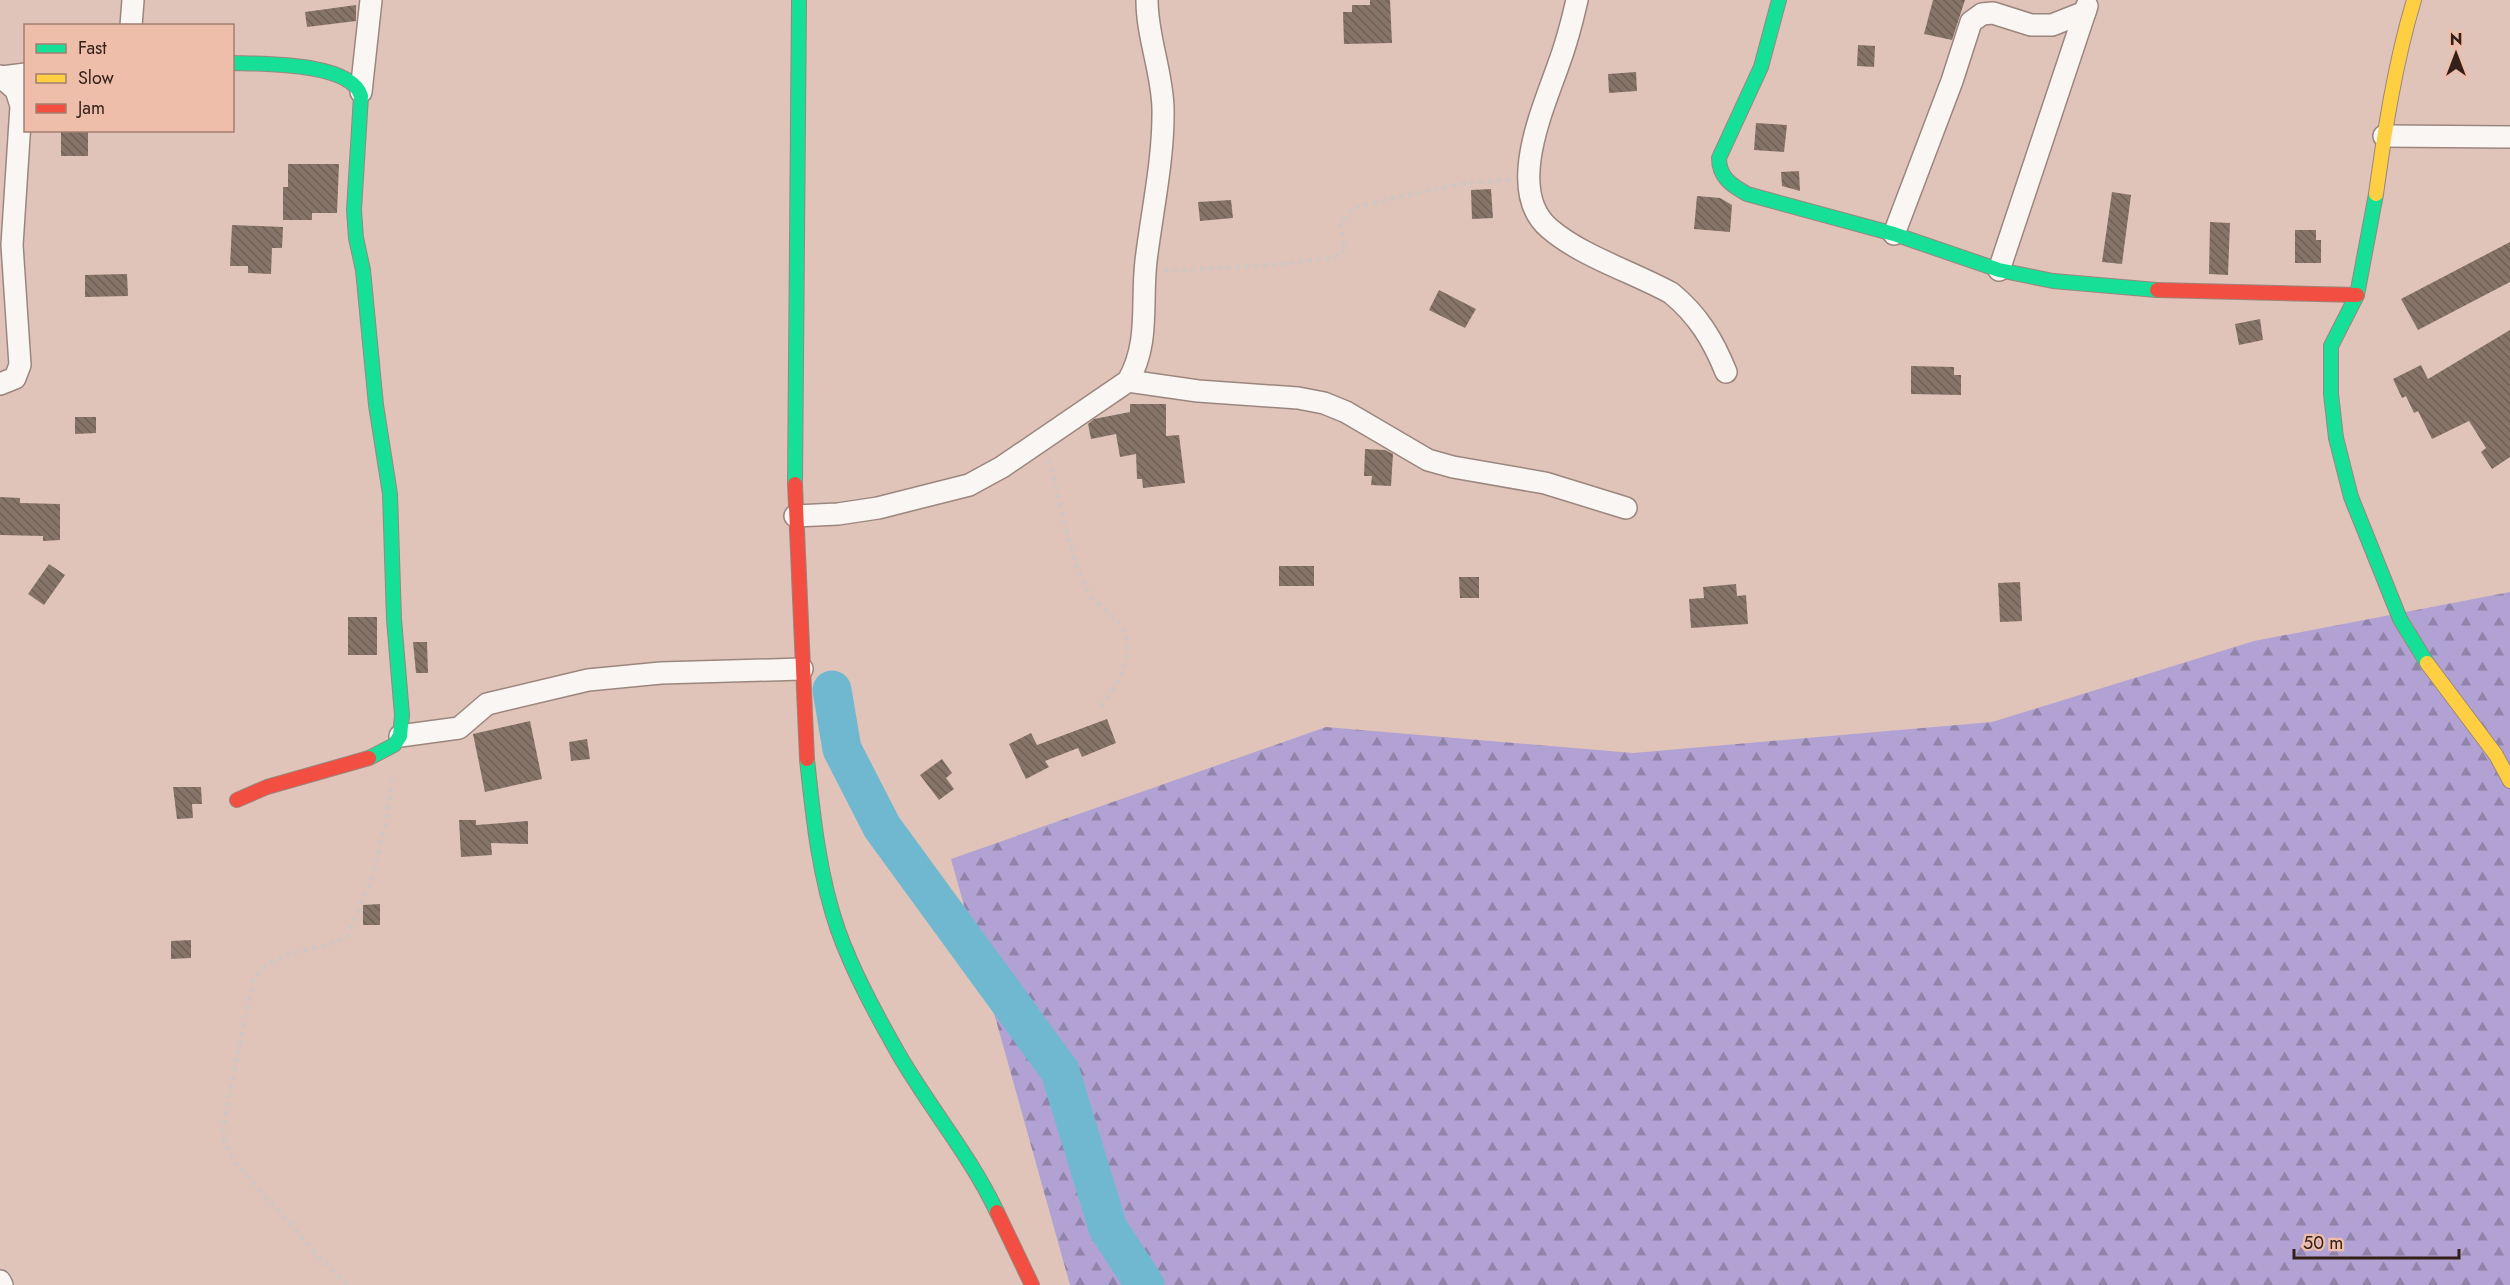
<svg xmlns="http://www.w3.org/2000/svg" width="2510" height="1285" font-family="Jost,sans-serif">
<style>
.forest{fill:url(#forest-firs)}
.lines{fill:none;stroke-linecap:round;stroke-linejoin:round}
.river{stroke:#70b8d0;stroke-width:39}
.building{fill:url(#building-back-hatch)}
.street-casing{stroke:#9b867e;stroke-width:24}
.fast-casing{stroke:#9b867e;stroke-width:16}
.slow-casing{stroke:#9b867e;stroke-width:16}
.jam-casing{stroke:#9b867e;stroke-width:16}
.path{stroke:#d0c7c4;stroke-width:4;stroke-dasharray:4.5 4.5;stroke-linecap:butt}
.street{stroke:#faf6f4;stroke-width:21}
.fast{stroke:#16e098;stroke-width:14}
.slow{stroke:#ffcf43;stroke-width:14}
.jam{stroke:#f24e42;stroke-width:14}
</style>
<defs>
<pattern id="forest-firs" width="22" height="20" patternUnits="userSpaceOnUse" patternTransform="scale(1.5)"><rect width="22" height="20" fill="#b2a2d3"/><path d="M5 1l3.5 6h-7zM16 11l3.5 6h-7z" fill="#9184aa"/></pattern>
<pattern id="building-back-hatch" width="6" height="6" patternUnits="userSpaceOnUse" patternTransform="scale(1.5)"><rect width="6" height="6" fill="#877469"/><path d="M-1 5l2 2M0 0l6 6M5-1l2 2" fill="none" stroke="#6f5f56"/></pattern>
</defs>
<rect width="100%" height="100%" fill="#e0c4b9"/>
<path class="forest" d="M2510,592V1285H1070L951,859L1326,727L1633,753L1992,722L2254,641Z"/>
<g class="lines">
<path class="river" d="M832,690L842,749L882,827L1060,1071L1108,1228L1145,1285"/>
</g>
<g class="building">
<path d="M1370,0H1390L1392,43L1344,44L1343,12H1352V5H1370Z"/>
<path d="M1933,0H1965L1952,40L1924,34Z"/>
<path d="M356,5V21L307,27L305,12Z"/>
<path d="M1858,45L1875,46L1874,67L1857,66Z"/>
<path d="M1636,72L1637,91L1609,93L1608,74Z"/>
<path d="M1756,123L1787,125L1784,152L1754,150Z"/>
<rect x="61" y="130" width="27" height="26"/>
<path d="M288,164H339L337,213H312V220H283V187H288Z"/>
<path d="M1799,171L1800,191L1782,186L1781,172Z"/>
<path d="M1491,189L1493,218L1472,219L1471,190Z"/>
<path d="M2112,192L2131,195L2122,264L2102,262Z"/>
<path d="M1697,196L1720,198L1732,205L1730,232L1694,229Z"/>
<path d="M1231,200L1233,218L1200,221L1198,202Z"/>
<path d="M2210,222L2230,223L2228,275L2209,274Z"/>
<path d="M232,225L283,227L282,248H272L271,274L248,273V266H230Z"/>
<path d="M2295,230H2316V240H2321V263H2295Z"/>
<path d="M2510,242V282L2418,330L2401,299Z"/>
<path d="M127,274L128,296L85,297V275Z"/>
<path d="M1439,290L1476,309L1465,328L1429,310Z"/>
<path d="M2260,319L2263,340L2239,345L2235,324Z"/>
<path d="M2510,330V457L2492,469L2481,452L2486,448L2469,421L2432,439L2418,411L2414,413L2406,396L2402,398L2393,379L2421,365L2428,379Z"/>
<path d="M1911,366L1954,367V375H1961V395L1911,394Z"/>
<path d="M1130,404H1166V436L1179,435L1185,483L1143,488L1142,479H1137L1136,454L1120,457L1116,434L1091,439L1088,424L1094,419L1130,412Z"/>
<path d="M75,417H96V433L75,434Z"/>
<path d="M1365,449L1385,450L1393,454L1391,486L1371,485L1372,476H1364Z"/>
<path d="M0,497L20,498V503L60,504V540L43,541V536L0,535Z"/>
<path d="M49,564L65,575L44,605L28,594Z"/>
<rect x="1279" y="566" width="35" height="20"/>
<path d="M1459,577H1479V598H1460Z"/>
<path d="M2020,582L2022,621L2000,622L1998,583Z"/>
<path d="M1736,584L1737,596L1746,595L1748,624L1691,628L1689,599L1704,598L1703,587Z"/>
<rect x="348" y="617" width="29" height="38"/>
<path d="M413,642H427L428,673H416Z"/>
<path d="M1107,719L1116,743L1082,757L1078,748L1045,761L1049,767L1026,779L1009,744L1031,733L1037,745Z"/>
<path d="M530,721L542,779L485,792L473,734Z"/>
<path d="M587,739L590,759L571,761L569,742Z"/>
<path d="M942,759L952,773L946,778L954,789L939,800L920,775Z"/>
<path d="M173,787H201L202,804H192L193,818L177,819Z"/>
<path d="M459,820H476V825L528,821V844L491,843L492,855L461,857Z"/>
<path d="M380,904V925H363V905Z"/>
<path d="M191,940V958L171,959V941Z"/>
</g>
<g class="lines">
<g class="street-casing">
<g id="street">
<path d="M1577,0C1572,22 1566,45 1558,66C1543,109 1505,192 1550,229C1583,257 1633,272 1671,293C1698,315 1713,340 1726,372"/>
<path d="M131,26L133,0"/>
<path d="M0,76L16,90L21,106L12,245L20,365L15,378L0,384"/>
<path d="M2,77L26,74"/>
<path d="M361,92L371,0"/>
<path d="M2384,136L2510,137"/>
<path d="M1894,234L1952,81L1971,22L1982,14L1993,13L2031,25H2052L2085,12"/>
<path d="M1999,270L2087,6"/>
<path d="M1128,381L1198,391L1298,398L1324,403L1346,412L1428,460L1453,467L1545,483L1626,508"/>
<path d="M795,516L838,514L878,508L969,485L1002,467L1128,381C1150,343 1141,304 1146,261C1152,211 1164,158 1163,108C1162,71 1147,37 1147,0"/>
<path d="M400,736L459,728L487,704L588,680L661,673L802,669"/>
<path d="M0,1281L2,1285"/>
</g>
</g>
<g class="fast-casing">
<g id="fast">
<path d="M1779,0L1761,67L1719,158C1719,177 1731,185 1747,194L1894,234L1999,270L2053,281L2157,290"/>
<path d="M232,63C261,64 351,62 361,96L354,210L356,238L363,270L376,405L390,494L394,619L402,715L400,736L394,745L369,758"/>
<path d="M2376,194L2357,295L2331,346V394L2336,438L2351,497L2400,619L2427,663"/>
<path d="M795,484L799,0"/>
<path d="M807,759C813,816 819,876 838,930C853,972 876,1014 898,1053C929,1107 970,1155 997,1212"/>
</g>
</g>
<g class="slow-casing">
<g id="slow">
<path d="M2376,194C2385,129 2395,63 2414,0"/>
<path d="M2427,663L2496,755L2510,781"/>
</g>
</g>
<g class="jam-casing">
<g id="jam">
<path d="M2157,290L2357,295"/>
<path d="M795,484L807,759"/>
<path d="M237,800L267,787L369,758"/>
<path d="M997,1212L1032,1285"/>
</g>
</g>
<g class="path">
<path d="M1164,271L1272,265L1331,258L1342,254L1345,248L1340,222L1353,208L1394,198L1465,183L1510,180"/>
<path d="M1049,459C1057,490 1074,573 1091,596C1106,616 1126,616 1127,646C1129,670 1112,690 1100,709"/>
<path d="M347,1285L324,1262L235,1162L224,1141L223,1127L253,981C273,947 314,954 347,937L373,876L388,813L392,775"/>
</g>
<use href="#street" class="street"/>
<use href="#fast" class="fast"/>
<use href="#slow" class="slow"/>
<use href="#jam" class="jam"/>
</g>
<rect x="24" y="24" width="210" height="108" fill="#efbeaa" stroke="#a37f70" stroke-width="1.5"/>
<rect x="36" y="44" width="30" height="9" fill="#16e098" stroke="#a37f70" stroke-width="1.5"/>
<text x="78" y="54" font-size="18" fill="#322019">Fast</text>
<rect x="36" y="74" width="30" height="9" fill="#ffcf43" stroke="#a37f70" stroke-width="1.5"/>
<text x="78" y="84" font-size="18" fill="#322019">Slow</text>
<rect x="36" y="104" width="30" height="9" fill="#f24e42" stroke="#a37f70" stroke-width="1.5"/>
<text x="78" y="114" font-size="18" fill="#322019">Jam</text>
<g transform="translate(2456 54)" stroke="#efbeaa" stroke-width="4.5" paint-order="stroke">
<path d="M0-4.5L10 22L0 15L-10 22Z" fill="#322019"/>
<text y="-9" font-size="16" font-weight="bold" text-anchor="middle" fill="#322019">N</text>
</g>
<path d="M2294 1249v9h165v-9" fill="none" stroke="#322019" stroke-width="3"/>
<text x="2303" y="1249" font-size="18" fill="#322019" stroke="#efbeaa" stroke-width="4.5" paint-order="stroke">50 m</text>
</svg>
